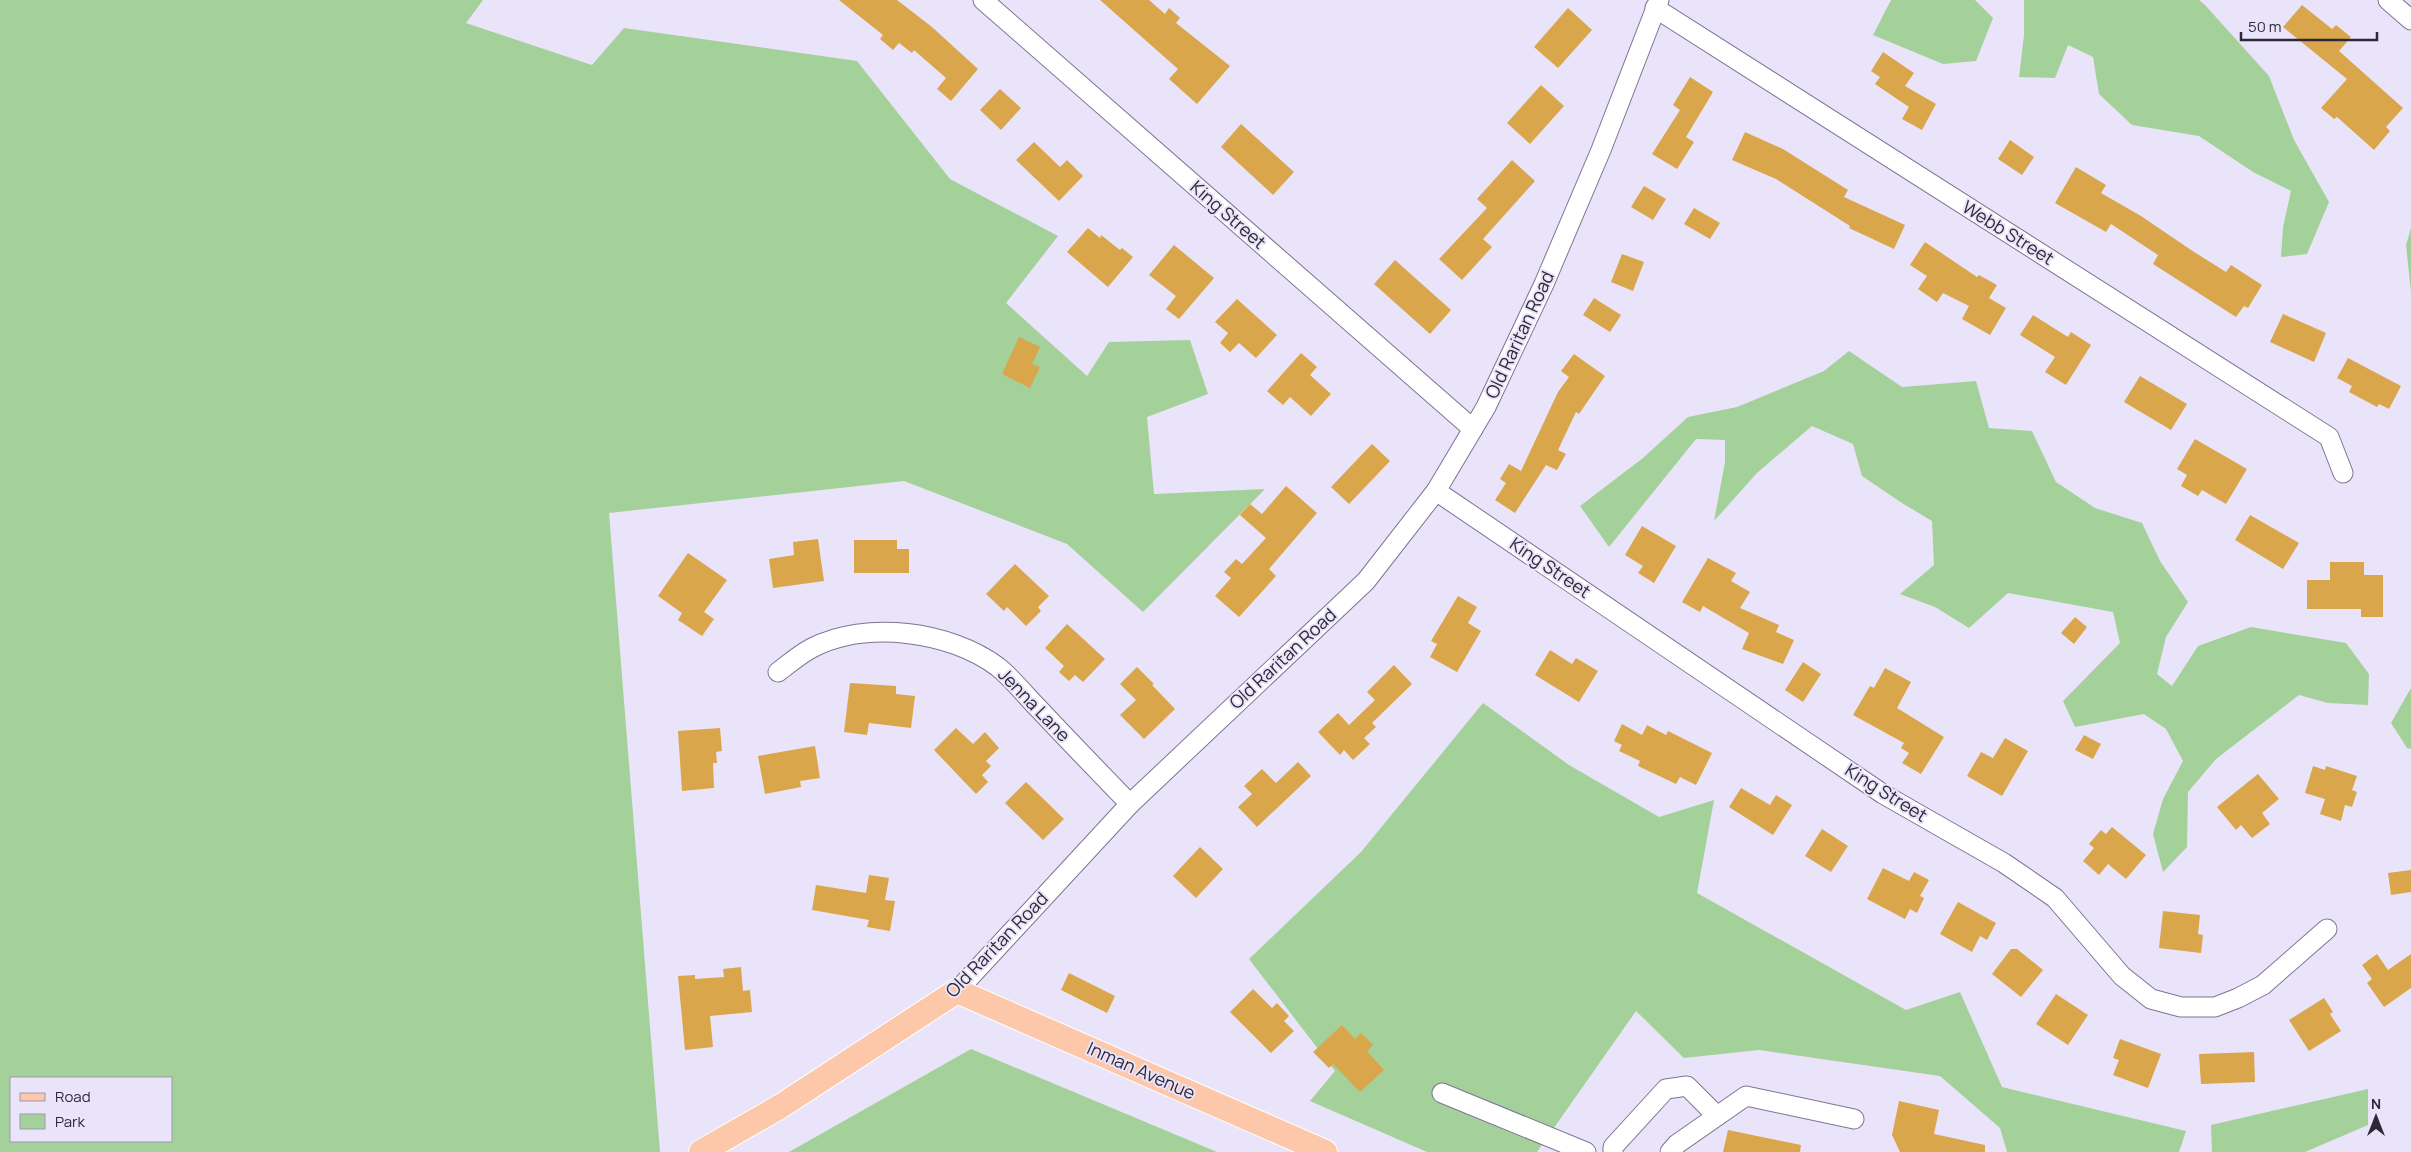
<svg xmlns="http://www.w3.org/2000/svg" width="2411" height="1152" font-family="Manrope,sans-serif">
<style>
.green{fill:#a4d199;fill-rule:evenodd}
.building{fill:#daa64b}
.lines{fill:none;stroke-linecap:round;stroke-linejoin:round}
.minor-casing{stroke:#7d7494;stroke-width:21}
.major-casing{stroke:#fff;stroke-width:26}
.minor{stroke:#fff;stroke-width:19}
.major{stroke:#fdc7aa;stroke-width:24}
.labels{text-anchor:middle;stroke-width:4;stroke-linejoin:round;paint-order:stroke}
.street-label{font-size:18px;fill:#2d2936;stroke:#eae4fa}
</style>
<rect width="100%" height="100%" fill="#eae4fa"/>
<g class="green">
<path d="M0,0H483L466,23L592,65L624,28L857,61L950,179L1058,236L1006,303L1087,376L1109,342L1190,340L1208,394L1147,417L1154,494L1265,489L1143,612L1067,544L904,481L609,513L660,1152H0ZM11,1078H171V1141H11Z"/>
<path d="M1891,0H1975L1993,18L1976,61L1943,64L1873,35Z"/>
<path d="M2024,0H2199L2205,5L2269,76L2294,140L2329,202L2307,254L2281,257L2283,227L2291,191L2253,172L2199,136L2132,125L2099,94L2093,57L2068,45L2055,78L2019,77L2024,35Z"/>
<path d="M2411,228V292L2406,245Z"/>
<path d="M1849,351L1902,387L1976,381L1989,428L2032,431L2056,482L2095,508L2142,523L2160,561L2188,602L2166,637L2157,674L2172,686L2198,646L2251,627L2346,643L2369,674L2368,705L2328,703L2299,695L2216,759L2188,792L2187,847L2163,872L2153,834L2163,799L2183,761L2166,729L2144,714L2075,727L2063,701L2120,643L2113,612L2008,593L1969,628L1935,607L1900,594L1934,565L1932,521L1902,503L1862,476L1853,444L1812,426L1757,473L1714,521L1725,462V440L1696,439L1609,547L1580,506L1643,458L1688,417L1737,407L1824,371Z"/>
<path d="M2411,688V749L2407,748L2391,723Z"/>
<path d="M1483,703L1569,765L1659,817L1714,800L1697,893L1906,1010L1960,992L2002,1087L2186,1131L2179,1152H2007L2000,1128L1940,1076L1759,1050L1684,1058L1636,1011L1537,1152H1427L1310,1101L1335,1071L1249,959L1361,852Z"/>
<path d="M971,1049L1217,1152H789Z"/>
<path d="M2368,1089V1125L2305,1152H2212L2211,1125Z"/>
</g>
<g class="building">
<path d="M839,0H897L932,27L978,69L951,101L937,89L946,78L914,50L912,53L899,43L893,50L880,39L883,35Z"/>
<path d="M1100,0H1149L1165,14L1169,8L1180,18L1176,23L1230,66L1197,104L1169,79L1178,69Z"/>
<path d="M2302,5L2332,29L2336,25L2351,37L2339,51L2403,108L2386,127L2390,131L2374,150L2337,117L2334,119L2321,108L2347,79L2283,27Z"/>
<path d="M1568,8L1592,30L1558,68L1534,47Z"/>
<path d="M1883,52L1914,73L1905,86L1936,104L1922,130L1902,119L1909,107L1875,84L1880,77L1871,71Z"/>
<path d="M1690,77L1713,92L1686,137L1694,142L1677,169L1652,154L1680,110L1673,105Z"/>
<path d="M1541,85L1564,106L1530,144L1507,123Z"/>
<path d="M1000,89L1021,108L1001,130L980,110Z"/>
<path d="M1241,124L1294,172L1273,195L1221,147Z"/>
<path d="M1745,132L1783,149L1848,190L1844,197L1905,225L1894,249L1849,228L1850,226L1776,179L1732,160Z"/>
<path d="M2010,140L2034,157L2022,175L1998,159Z"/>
<path d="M1034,142L1060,167L1067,160L1083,176L1059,201L1016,160Z"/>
<path d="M1512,160L1535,181L1483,239L1492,247L1462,280L1439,259L1487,208L1477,199Z"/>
<path d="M2076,167L2106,185L2101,193L2141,216L2191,250L2226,272L2231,265L2262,285L2248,308L2244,306L2236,317L2153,264L2158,255L2111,224L2106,232L2055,203Z"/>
<path d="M1644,186L1666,199L1653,220L1631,207Z"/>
<path d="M1694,208L1720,223L1710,239L1684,224Z"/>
<path d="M1088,228L1100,238L1101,235L1120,250L1122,248L1133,257L1108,287L1067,252Z"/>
<path d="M1925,242L1977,277L1979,275L1997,285L1989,298L2006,308L1990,335L1962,319L1969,306L1943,293L1937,302L1918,289L1927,276L1910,265Z"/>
<path d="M1174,245L1214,278L1179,319L1166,309L1176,296L1149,275Z"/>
<path d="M1622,254L1644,262L1633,291L1611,282Z"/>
<path d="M1395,260L1451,310L1430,334L1374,284Z"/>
<path d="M1594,298L1621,315L1610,332L1583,315Z"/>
<path d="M1237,299L1277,335L1256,358L1239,343L1230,352L1220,343L1228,333L1215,322Z"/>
<path d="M2283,314L2326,333L2314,362L2270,342Z"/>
<path d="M2033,315L2068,337L2071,332L2091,345L2066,385L2045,372L2055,357L2020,335Z"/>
<path d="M1019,337L1040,347L1032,364L1040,367L1030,388L1002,374Z"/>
<path d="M1301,353L1317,367L1310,375L1331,394L1311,416L1290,397L1283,405L1267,391Z"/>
<path d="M1574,354L1605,376L1579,414L1576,412L1558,450L1566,454L1557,470L1546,465L1515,513L1495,500L1506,483L1500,479L1509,464L1521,471L1558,392L1569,377L1561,371Z"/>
<path d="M2348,358L2401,386L2389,409L2379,404L2377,407L2349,392L2352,386L2337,378Z"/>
<path d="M2140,376L2187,404L2171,430L2124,402Z"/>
<path d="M2195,439L2247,469L2226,504L2202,490L2198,496L2181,486L2187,475L2177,469Z"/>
<path d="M1372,444L1390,461L1349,504L1331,487Z"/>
<path d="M1286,486L1317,513L1269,569L1276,576L1239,617L1215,596L1231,578L1224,572L1236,559L1242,564L1266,538L1240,515L1250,504L1262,514Z"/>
<path d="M2250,515L2299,543L2283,569L2235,540Z"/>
<path d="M1642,526L1676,546L1654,583L1638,573L1643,566L1625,555Z"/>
<path d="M818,539L824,581L773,588L769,559L794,555L793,542Z"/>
<path d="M854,540H897V549H909V573H854Z"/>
<path d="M688,553L727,580L704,612L714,619L702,636L678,620L682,613L658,596Z"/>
<path d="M1708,558L1736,573L1731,581L1750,592L1740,608L1779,625L1776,632L1794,640L1783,664L1742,649L1749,633L1703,606L1700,612L1682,602Z"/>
<path d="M2330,562H2364V575H2383V617H2361V609H2307V580H2330Z"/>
<path d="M1015,564L1049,596L1038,607L1041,611L1026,626L1007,607L1004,611L986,594Z"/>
<path d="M1458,596L1477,607L1468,623L1481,631L1457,672L1430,657L1437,644L1431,641Z"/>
<path d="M2075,617L2087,627L2074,644L2061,633Z"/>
<path d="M1067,624L1105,659L1083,682L1075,675L1069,681L1059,672L1064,666L1045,648Z"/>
<path d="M1550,650L1572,664L1576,658L1598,671L1579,702L1535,675Z"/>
<path d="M1803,662L1821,674L1803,702L1785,690Z"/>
<path d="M1394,665L1412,684L1372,723L1376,727L1364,738L1370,744L1353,760L1344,750L1340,755L1318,732L1338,713L1349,725L1375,700L1367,692Z"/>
<path d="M1137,667L1154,684L1152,685L1175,709L1144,739L1120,715L1136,700L1120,684Z"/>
<path d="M1885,668L1911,682L1897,708L1944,737L1921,774L1902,763L1909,753L1901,748L1904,743L1853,715L1870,686L1874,688Z"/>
<path d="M850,683L896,686V694L915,696L911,728L869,723L867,735L844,732Z"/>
<path d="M1622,724L1642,735L1647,725L1666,735L1668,731L1712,753L1696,785L1680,777L1676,784L1638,766L1640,761L1619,751L1622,745L1614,741Z"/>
<path d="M720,728L722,751L716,752L717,763H713L714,788L682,791L678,731Z"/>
<path d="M956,728L973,744L985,732L999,748L986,761L991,766L982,775L988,782L976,794L934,750Z"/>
<path d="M2084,735L2101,744L2093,759L2075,750Z"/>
<path d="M2005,738L2028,751L2002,796L1967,776L1981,752L1993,758Z"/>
<path d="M815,746L820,778L800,781L801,787L765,794L758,756Z"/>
<path d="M1298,762L1311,776L1257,827L1238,807L1252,794L1244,786L1262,769L1276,783Z"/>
<path d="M2313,766L2325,770L2326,766L2357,776L2352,790L2357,792L2352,807L2345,805L2341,821L2320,814L2325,799L2305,793Z"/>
<path d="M2258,774L2279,799L2262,813L2270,824L2252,838L2241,825L2236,830L2217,807Z"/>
<path d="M1026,782L1064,819L1043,840L1005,803Z"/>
<path d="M1741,788L1770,805L1776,795L1792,805L1773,835L1729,807Z"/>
<path d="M2112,827L2146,855L2126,879L2108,864L2099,875L2083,861L2094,848L2089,844L2101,830L2106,834Z"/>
<path d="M1822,829L1848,846L1831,872L1805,856Z"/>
<path d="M1200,847L1223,869L1196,898L1173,876Z"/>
<path d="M1883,868L1909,881L1914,872L1929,880L1920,896L1924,898L1917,913L1910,909L1905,919L1867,899Z"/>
<path d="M2411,870V892L2391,895L2388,873Z"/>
<path d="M869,875L889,878L885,900L895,901L890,931L867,927L869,920L812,910L816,885L866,893Z"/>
<path d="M1958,902L1996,923L1987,940L1980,936L1972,952L1940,934Z"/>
<path d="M2163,911L2200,915L2198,934L2203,935L2201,953L2159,948Z"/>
<path d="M2011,949H2017L2043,970L2021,997L1992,974Z"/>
<path d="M2377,954L2388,970L2411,954V988L2384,1007L2367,983L2372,979L2362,965Z"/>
<path d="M741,967L743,991L750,990L752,1012L710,1016L713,1047L685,1050L678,976L695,975V979L724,977L723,969Z"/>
<path d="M1069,973L1115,996L1107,1013L1061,990Z"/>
<path d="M1253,989L1272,1008L1277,1003L1289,1016L1284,1021L1294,1031L1271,1053L1230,1012Z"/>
<path d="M2056,994L2088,1015L2068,1045L2036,1024Z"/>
<path d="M2324,998L2333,1012L2330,1014L2341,1031L2309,1051L2289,1020Z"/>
<path d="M1342,1025L1355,1039L1361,1033L1373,1045L1367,1051L1384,1070L1360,1092L1333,1064L1329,1068L1313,1052Z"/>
<path d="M2120,1039L2161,1054L2148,1088L2113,1075L2119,1060L2113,1058Z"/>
<path d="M2254,1052L2255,1082L2201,1084L2199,1054Z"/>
<path d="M1899,1101L1939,1110L1934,1134L1985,1145V1152H1900L1892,1135Z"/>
<path d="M1728,1130L1801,1145L1800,1152H1723Z"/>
</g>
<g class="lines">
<g class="minor-casing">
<g id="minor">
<path d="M983,0L1473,429"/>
<path d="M2388,0L2411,20"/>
<path d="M1655,8L2329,437L2343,473"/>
<path d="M1436,491L1883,794L2004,863L2055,898L2122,976L2151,999L2181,1007H2215L2238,998L2263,985L2327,929"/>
<path d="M778,672C789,664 800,654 812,648C866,620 950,631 998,667C1012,678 1025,695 1038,708C1068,740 1099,772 1130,804"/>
<path d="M957,991L1130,804L1366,581L1436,491L1486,407L1544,284L1601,150L1659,0"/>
<path d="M1442,1093L1586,1152"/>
<path d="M1613,1152V1147L1666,1089L1687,1086L1717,1116"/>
<path d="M1670,1152L1677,1144L1746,1096L1854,1119"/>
</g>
</g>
<g class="major-casing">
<path id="major" d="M701,1152L781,1106L957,991L1325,1152"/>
</g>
<use href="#minor" class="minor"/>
<use href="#major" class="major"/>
</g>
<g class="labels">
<g class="street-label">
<text transform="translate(1228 215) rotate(41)" y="6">King Street</text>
<text transform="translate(2008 233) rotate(32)" y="6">Webb Street</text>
<text transform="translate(1520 335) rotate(-65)" y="6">Old Raritan Road</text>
<text transform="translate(1550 568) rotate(34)" y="6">King Street</text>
<text transform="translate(1283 659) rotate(-43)" y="6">Old Raritan Road</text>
<text transform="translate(1034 705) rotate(46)" y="6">Jenna Lane</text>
<text transform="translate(1886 793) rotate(32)" y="6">King Street</text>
<text transform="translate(997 945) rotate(-46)" y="6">Old Raritan Road</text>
<text transform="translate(1141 1071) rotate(24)" y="6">Inman Avenue</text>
</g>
</g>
<rect x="10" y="1077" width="162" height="65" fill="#eae4fa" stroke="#9e99ac"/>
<rect x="20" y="1093" width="25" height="8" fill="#fdc7aa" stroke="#9e99ac"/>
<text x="55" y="1102" font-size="15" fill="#2d2936">Road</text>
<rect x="20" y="1114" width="25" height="15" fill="#a4d199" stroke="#9e99ac"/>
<text x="55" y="1127" font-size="15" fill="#2d2936">Park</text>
<g transform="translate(2376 1117)" stroke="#eae4fa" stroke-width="4" paint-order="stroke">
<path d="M0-4L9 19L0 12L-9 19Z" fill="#2d2936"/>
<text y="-8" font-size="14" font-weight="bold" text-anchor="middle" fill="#2d2936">N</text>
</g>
<path d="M2241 32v8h136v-8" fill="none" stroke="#2d2936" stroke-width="2.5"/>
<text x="2248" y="32" font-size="15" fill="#2d2936" stroke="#eae4fa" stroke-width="4" paint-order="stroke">50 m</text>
</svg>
